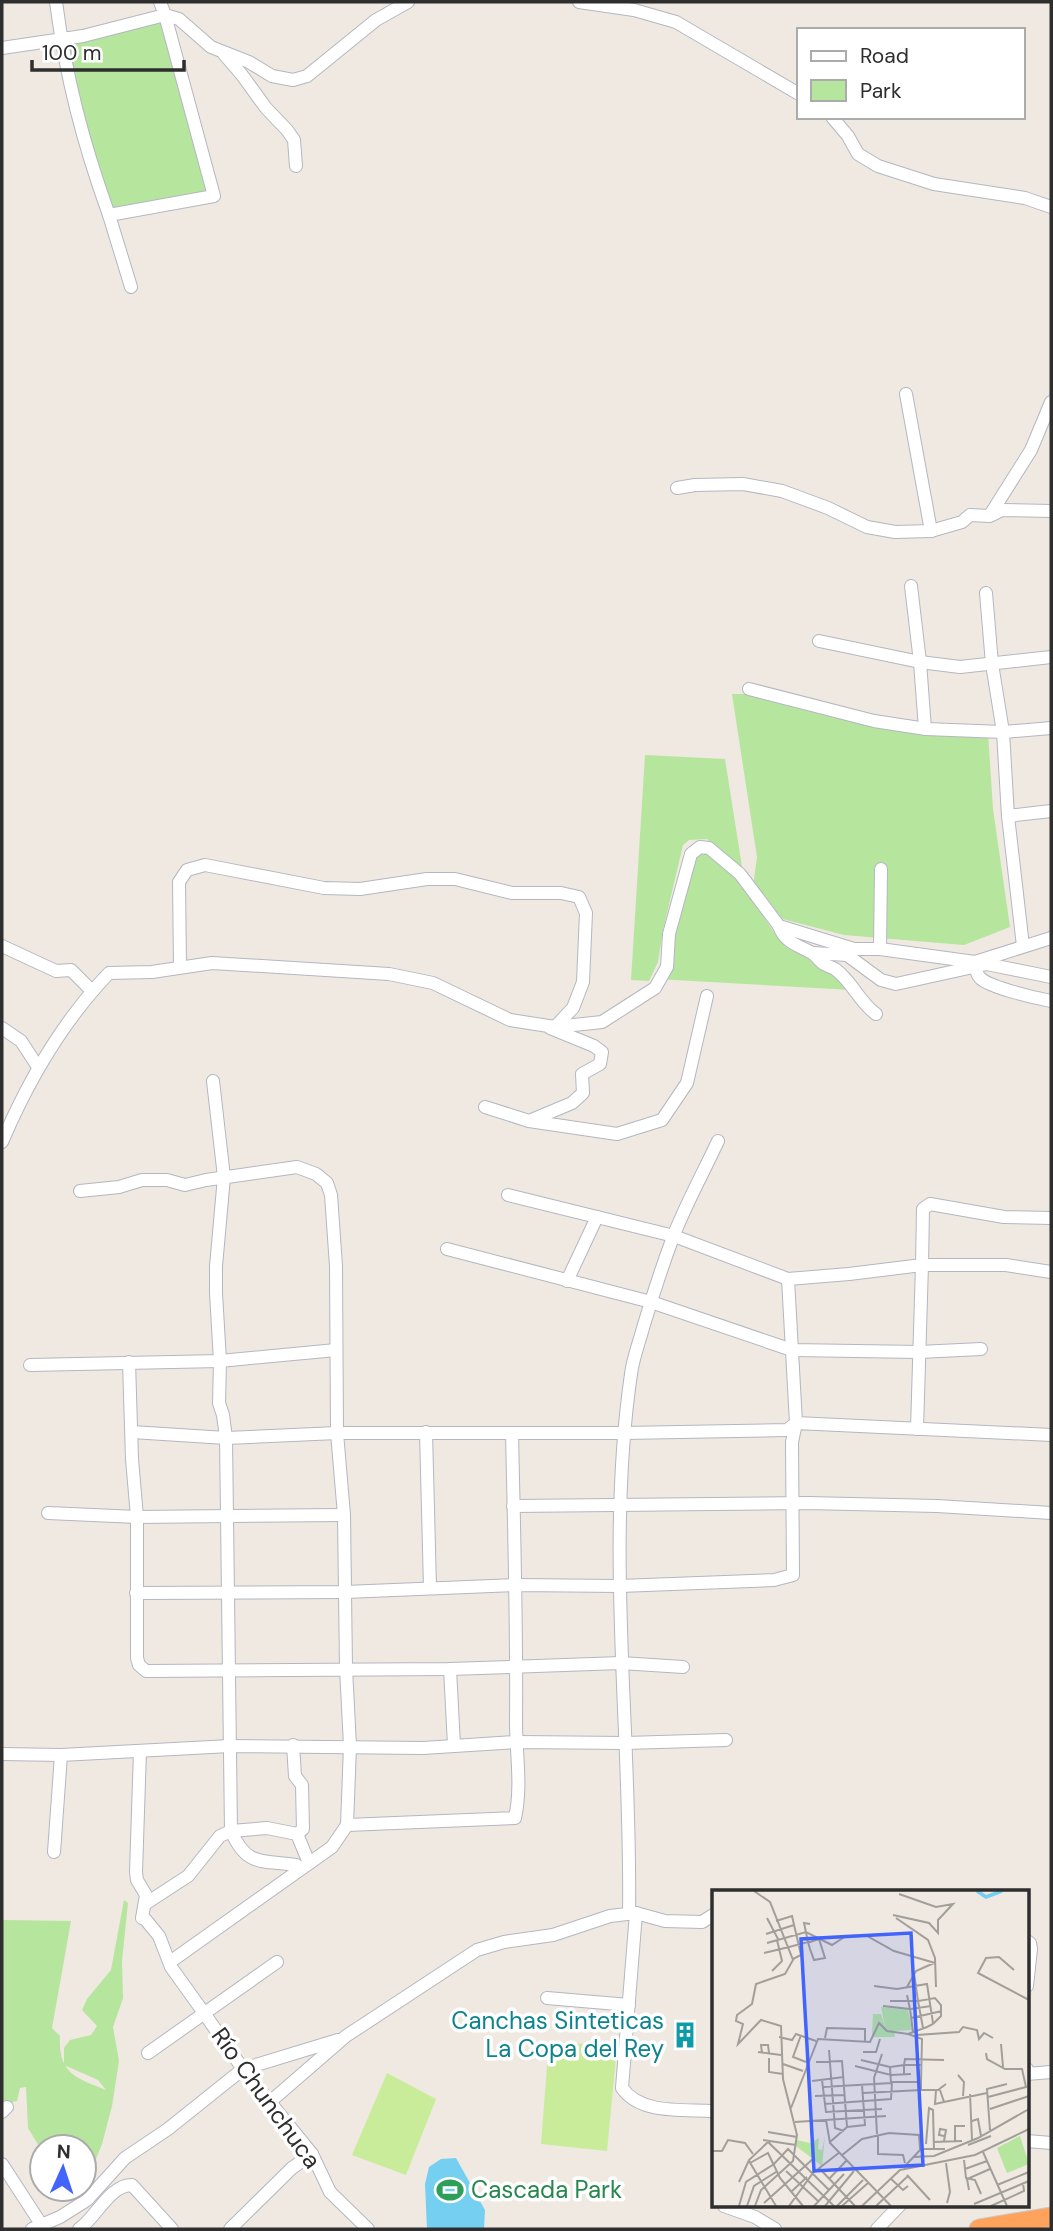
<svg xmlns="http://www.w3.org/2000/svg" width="1053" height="2231" font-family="'DM Sans',sans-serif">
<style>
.green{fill:#b6e59e}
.pitch{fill:#c9ec9a}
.water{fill:#75cff0}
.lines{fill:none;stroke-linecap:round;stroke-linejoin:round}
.minor-casing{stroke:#b4b7c1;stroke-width:14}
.highway-casing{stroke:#c9c9c9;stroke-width:21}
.minor{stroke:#fff;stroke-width:12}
.highway{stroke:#ffa35c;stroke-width:19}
.labels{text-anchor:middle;stroke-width:7;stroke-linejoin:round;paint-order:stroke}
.culture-label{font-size:24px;fill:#0d838f;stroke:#fff;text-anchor:end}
.street-label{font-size:24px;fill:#2e2e2e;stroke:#fff}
.leisure-label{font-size:24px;fill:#27864d;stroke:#fff;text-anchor:start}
.inset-river{fill:none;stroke:#75cff0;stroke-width:3.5}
.inset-road{fill:none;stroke:#a29e99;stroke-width:2}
.view{fill:#4264fb;fill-opacity:0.15;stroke:#4264fb;stroke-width:3.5}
.inset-edge{fill:none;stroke:#2e2e2e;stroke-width:3.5}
</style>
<rect width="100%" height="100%" fill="#efe9e1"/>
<g class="green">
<path d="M163,18L210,193L110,211L76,102L64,41Z"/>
<path d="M732,694H747L831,717L924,733H988L993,809L1010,927L964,945L844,935L775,917L753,887L757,857Z"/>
<path d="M645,755L725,759L743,873L707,839L689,840L683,845L663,930L658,962L649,981L631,980Z"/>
<path d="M701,847L733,873L778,938L789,949L814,960L851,990L657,979L665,969L689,853Z"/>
<path d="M124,1900L128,1903L122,1961L123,1998L113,2027L119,2061L112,2106L102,2144L86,2184L84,2147H42V2151L28,2128L26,2087L20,2088L17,2101L7,2103L2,2098V1924L3,1920L71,1921L52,2028L60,2036C58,2073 75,2078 106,2090L98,2080L64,2065V2048L70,2040L91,2035L97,2026L82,2010L87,1999L111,1970Z"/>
</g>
<g class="pitch">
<path d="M549,2041L617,2047L607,2151L541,2144Z"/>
<path d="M387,2073L436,2099L406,2175L352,2155Z"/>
</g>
<path class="water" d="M456,2158L485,2210L484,2229H427L425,2184L429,2167L441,2159Z"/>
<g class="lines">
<g class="minor-casing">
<g id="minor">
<path d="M160,2L165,15L179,19L211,47L249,62L272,76L293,80L307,76L376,20L408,2"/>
<path d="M579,2L634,10L676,22L799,94"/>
<path d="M2,48L83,36L165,15L214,196L109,215C83,143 66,78 56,2"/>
<path d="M224,54L242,75L266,108L287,130L294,140L296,166"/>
<path d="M832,117L848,136L858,154L878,166L934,184L1025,198L1051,207"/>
<path d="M109,215L131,287"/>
<path d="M906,394L931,531"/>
<path d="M677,488L695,485L743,484L782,491L828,508L867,527L895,532L931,531L962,522L970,515L990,516L1002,510L1051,511"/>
<path d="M990,515L1031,450L1051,402"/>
<path d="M911,586L920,662L925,729"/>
<path d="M819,641L920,662L960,667L1051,657"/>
<path d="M749,689L874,721L926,729L1003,732L992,664L986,593"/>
<path d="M1008,816L1051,811"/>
<path d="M779,926C785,943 798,945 812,953C817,956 820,962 824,964C828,966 831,967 835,969C852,981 859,1002 876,1014"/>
<path d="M1051,938L975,962C975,968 976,973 980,978C991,988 1036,998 1051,1001"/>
<path d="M2,946L56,971L71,970L92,991"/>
<path d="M1023,946L1008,816L1003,732L1051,728"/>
<path d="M880,949L881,869"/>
<path d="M813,953L847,955L881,980L896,984L987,964L1051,977"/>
<path d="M180,966L179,882L187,870L205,865L324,888L360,889L427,879H455L512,893H561L579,897L586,913L583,982L573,1008L555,1027"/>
<path d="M2,1028L21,1041L38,1067"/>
<path d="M213,1081L224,1177L216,1266V1293L220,1361L219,1403L223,1415L226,1438L231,1831L267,1828L297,1834L309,1863"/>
<path d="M485,1107L529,1121L572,1103L583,1093L582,1074L600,1064L602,1052L594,1046L550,1028"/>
<path d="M529,1121L617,1134L662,1120L687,1083L707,996"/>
<path d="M2,1142C28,1081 63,1021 109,973L152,972L212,963L389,974L433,983L510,1020L555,1027L602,1022L655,988L667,967L669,934L691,854L700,847L709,848L740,874L779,926L854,949H880L975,962"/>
<path d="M80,1191L119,1187L142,1180H167L185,1185L206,1180L297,1167L316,1174L327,1183L331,1195L336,1266L337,1433L344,1515L346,1668L350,1746L347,1825L332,1847L170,1962"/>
<path d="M508,1195L674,1236L788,1279"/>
<path d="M447,1249L651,1302L792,1350L919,1352L981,1349"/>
<path d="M567,1281L597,1217"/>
<path d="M129,1362L132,1459L137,1517V1658L139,1665L146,1671L450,1669L621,1663L683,1667"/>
<path d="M30,1365L220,1361L336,1350"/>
<path d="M917,1429L922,1265H1006L1051,1272"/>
<path d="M132,1432L226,1438L337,1433H624L787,1430L796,1423L788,1279L849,1274L922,1265L923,1209L930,1204L1004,1217L1051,1218"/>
<path d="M426,1432L430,1588"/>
<path d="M513,1506L808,1503L937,1506L1051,1513"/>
<path d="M48,1513L137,1517L344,1515"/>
<path d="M136,1593L345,1592L515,1585L620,1586L774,1580L793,1575L792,1442L796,1423L1051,1435"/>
<path d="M450,1669L454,1745"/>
<path d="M293,1745L295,1776L302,1785L303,1829L297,1834"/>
<path d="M140,1751L136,1872L137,1880L146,1895L142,1918L145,1919L159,1936L171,1967L204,2013L243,2069L312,2154L330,2192L368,2229"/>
<path d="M2,1754L61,1755L230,1746L423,1748L516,1742L626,1743L726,1740"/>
<path d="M347,1825L515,1818C522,1786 516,1754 516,1722C517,1625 514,1529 512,1433"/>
<path d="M54,1852L61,1755"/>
<path d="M145,1904L188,1876L220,1836L231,1831C247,1867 261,1860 296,1865L297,1871"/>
<path d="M636,1913L622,2088C641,2115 684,2109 713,2111"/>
<path d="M629,1914C632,1734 605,1553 631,1374C633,1358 639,1343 643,1328C652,1297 662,1267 673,1237C686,1204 703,1173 718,1141"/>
<path d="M1027,1941L1030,1943L1031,1949L1027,1986"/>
<path d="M547,1998L629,2005"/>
<path d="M148,2053L277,1962"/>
<path d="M1027,2069V2074L1051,2072"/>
<path d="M271,2101L346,2036L477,1950L504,1942L553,1935L610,1916L636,1913L665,1921L702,1922L713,1915"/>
<path d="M2,2112L7,2107"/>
<path d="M1027,2141L1051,2143"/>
<path d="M2,2164L41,2224"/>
<path d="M724,2206L755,2217L775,2229"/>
<path d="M32,2229L60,2217L87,2200L125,2158L168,2129L243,2069L338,2040"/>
<path d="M79,2229C96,2218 109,2185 132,2185L172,2229"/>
<path d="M230,2229L292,2168L312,2154"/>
<path d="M877,2229L900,2205"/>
</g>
</g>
<g class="highway-casing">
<path id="highway" d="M979,2229L1051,2217"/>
</g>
<use href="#minor" class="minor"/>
<use href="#highway" class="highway"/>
</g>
<defs>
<g id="building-bare" transform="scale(2.1)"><path d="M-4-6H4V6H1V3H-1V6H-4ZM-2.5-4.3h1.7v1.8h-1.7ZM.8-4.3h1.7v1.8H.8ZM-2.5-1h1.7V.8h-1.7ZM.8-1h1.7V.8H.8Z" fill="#0f9aa8" stroke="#fff" stroke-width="2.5" paint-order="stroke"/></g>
<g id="stadium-bare" transform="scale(2.1)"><path d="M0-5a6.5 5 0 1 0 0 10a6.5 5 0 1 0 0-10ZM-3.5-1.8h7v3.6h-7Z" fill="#2e9e5b" stroke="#fff" stroke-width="2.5" paint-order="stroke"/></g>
</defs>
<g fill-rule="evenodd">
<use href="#building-bare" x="685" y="2035"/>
<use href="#stadium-bare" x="450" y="2190"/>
</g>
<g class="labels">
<g class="culture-label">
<text x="664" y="2029">Canchas Sinteticas<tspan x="664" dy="28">La Copa del Rey</tspan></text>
</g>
<g class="street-label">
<text transform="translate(266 2098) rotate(54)" y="8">Río Chunchuca</text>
</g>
<g class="leisure-label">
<text x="471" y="2198">Cascada Park</text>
</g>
</g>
<g transform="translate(712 1890)">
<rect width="317" height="317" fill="#efe9e1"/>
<path d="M169,117L196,120L200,140L182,141L183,147H160L161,124H169L173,137ZM113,246L110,276L84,256V250L98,253L107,248L106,259L110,260ZM308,246L317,274L295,283L285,258Z" fill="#b6e59e"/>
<path class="inset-river" d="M265,1L274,7L290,1"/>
<path class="inset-road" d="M42,1L58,12L81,70L73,84L44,94L40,114L25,125L24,131L31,134L26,154L49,130L69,136L71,189L85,245L81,271L49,300L43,316M181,25L217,33L226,43V30L241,14L224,17L187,4M55,28L66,49M184,28L216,50L223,68L224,97M64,31L80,26L89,65L81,69M54,44L82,35M55,53L94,42L120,55L134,46H155L182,61L223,73M52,63L77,57L96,52H98L107,49L113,68L102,70L98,59L96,52L92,33L98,34M302,80L287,67L274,68L266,83L317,110M60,81L70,71L65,50M162,96L185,99L215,94L221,133M195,97L204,81L222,73M178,111H206L202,83M171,116L198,119L195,105M199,128L230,121M201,142L198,119L219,116M89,145L81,167L94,172M205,145L247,142L251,137L265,140L267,149L272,143L281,148M67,147L80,150L84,144L104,151M113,148L115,138L153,139V152M289,154L291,177M117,160L123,238L132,241M46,162L69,165M151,162H164L168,149M50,163L49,155H56L57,163M274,163L275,169L293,179H310L314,197L276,207M57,168V182L71,184M149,170L178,177M104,172L130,171L135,237L118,252M71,174L91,181M143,176L179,185L199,184M192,185V175H210M246,185L252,192L251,206M110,190L114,222L170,219M100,191L132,187M111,197L179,193L178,177L192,175L193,169L232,170M209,200H226L234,194M224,200L223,214L232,212L228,200M151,203L209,200V193M258,204L260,250M103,206L133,205M232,212L275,203M112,214L179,209L180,192H209L210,149L196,144L215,137L221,134L229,126V115L223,108L206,111L211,138M79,218L106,149L158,152L167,133L175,141L196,144M278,219L317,206M114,230L118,253L179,316M260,231L266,229L269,246M83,232L174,226M135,237L153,235L150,195M278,240L275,199L295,194M56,242L85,247M165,244L162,188L170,164M166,245V264L191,265L193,273M51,250L84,255M232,251L234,240L228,239L227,245L232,246M243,251V236H253M221,252L250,251M214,254L217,218L221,220L222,260M256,255L279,246M0,261H10L16,250L33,253L41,264M271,262L295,316M129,266L150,249L177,243L207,245L208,259H233M201,267L222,266L266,248L317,219M252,270L254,288L263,290L269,304M37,271L64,316M38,273L56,263L68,288L91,316M234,273L238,302L235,313M192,277L210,258M108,279L143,316M253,279L275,271M74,281L106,311M195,285L218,310M178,288L191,300L196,296M117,289L134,271M27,292L37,270L56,252L122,316M285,295L317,282M257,300L255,289L278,279M79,302L95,287M52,313L102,268M262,314L317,291M27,316L34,292L62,274L76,259L117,300M35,316L42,296L64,282M77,316L101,283L128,262M102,316L132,284M113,316L142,281M125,316L151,290M130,316L156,293M150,316L188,280L263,265L317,239M164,316L196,286M279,316L312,301L311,293"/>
<path class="view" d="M199,43L211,275L102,281L89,49Z"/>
<rect width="317" height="317" class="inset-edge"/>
</g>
<rect width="1053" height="2231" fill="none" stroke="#2e2e2e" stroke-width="7"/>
<rect x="797" y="28" width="228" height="91" fill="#ffffff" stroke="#ababab" stroke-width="2"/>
<rect x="811" y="51" width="35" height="10" fill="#ffffff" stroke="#ababab" stroke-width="2"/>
<text x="860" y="63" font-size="21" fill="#2e2e2e">Road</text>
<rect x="811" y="80" width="35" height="21" fill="#b6e59e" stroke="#ababab" stroke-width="2"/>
<text x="860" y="98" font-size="21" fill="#2e2e2e">Park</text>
<g transform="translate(63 2168) rotate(3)"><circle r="33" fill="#ffffff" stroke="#ababab" stroke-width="2"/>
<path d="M0-5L12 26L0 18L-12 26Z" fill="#4264fb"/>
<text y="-10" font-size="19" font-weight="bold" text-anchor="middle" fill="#2e2e2e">N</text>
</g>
<path d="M32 60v10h152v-10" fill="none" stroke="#2e2e2e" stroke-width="3.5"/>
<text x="42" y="60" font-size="21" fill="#2e2e2e" stroke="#ffffff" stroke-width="5" paint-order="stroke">100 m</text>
</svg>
